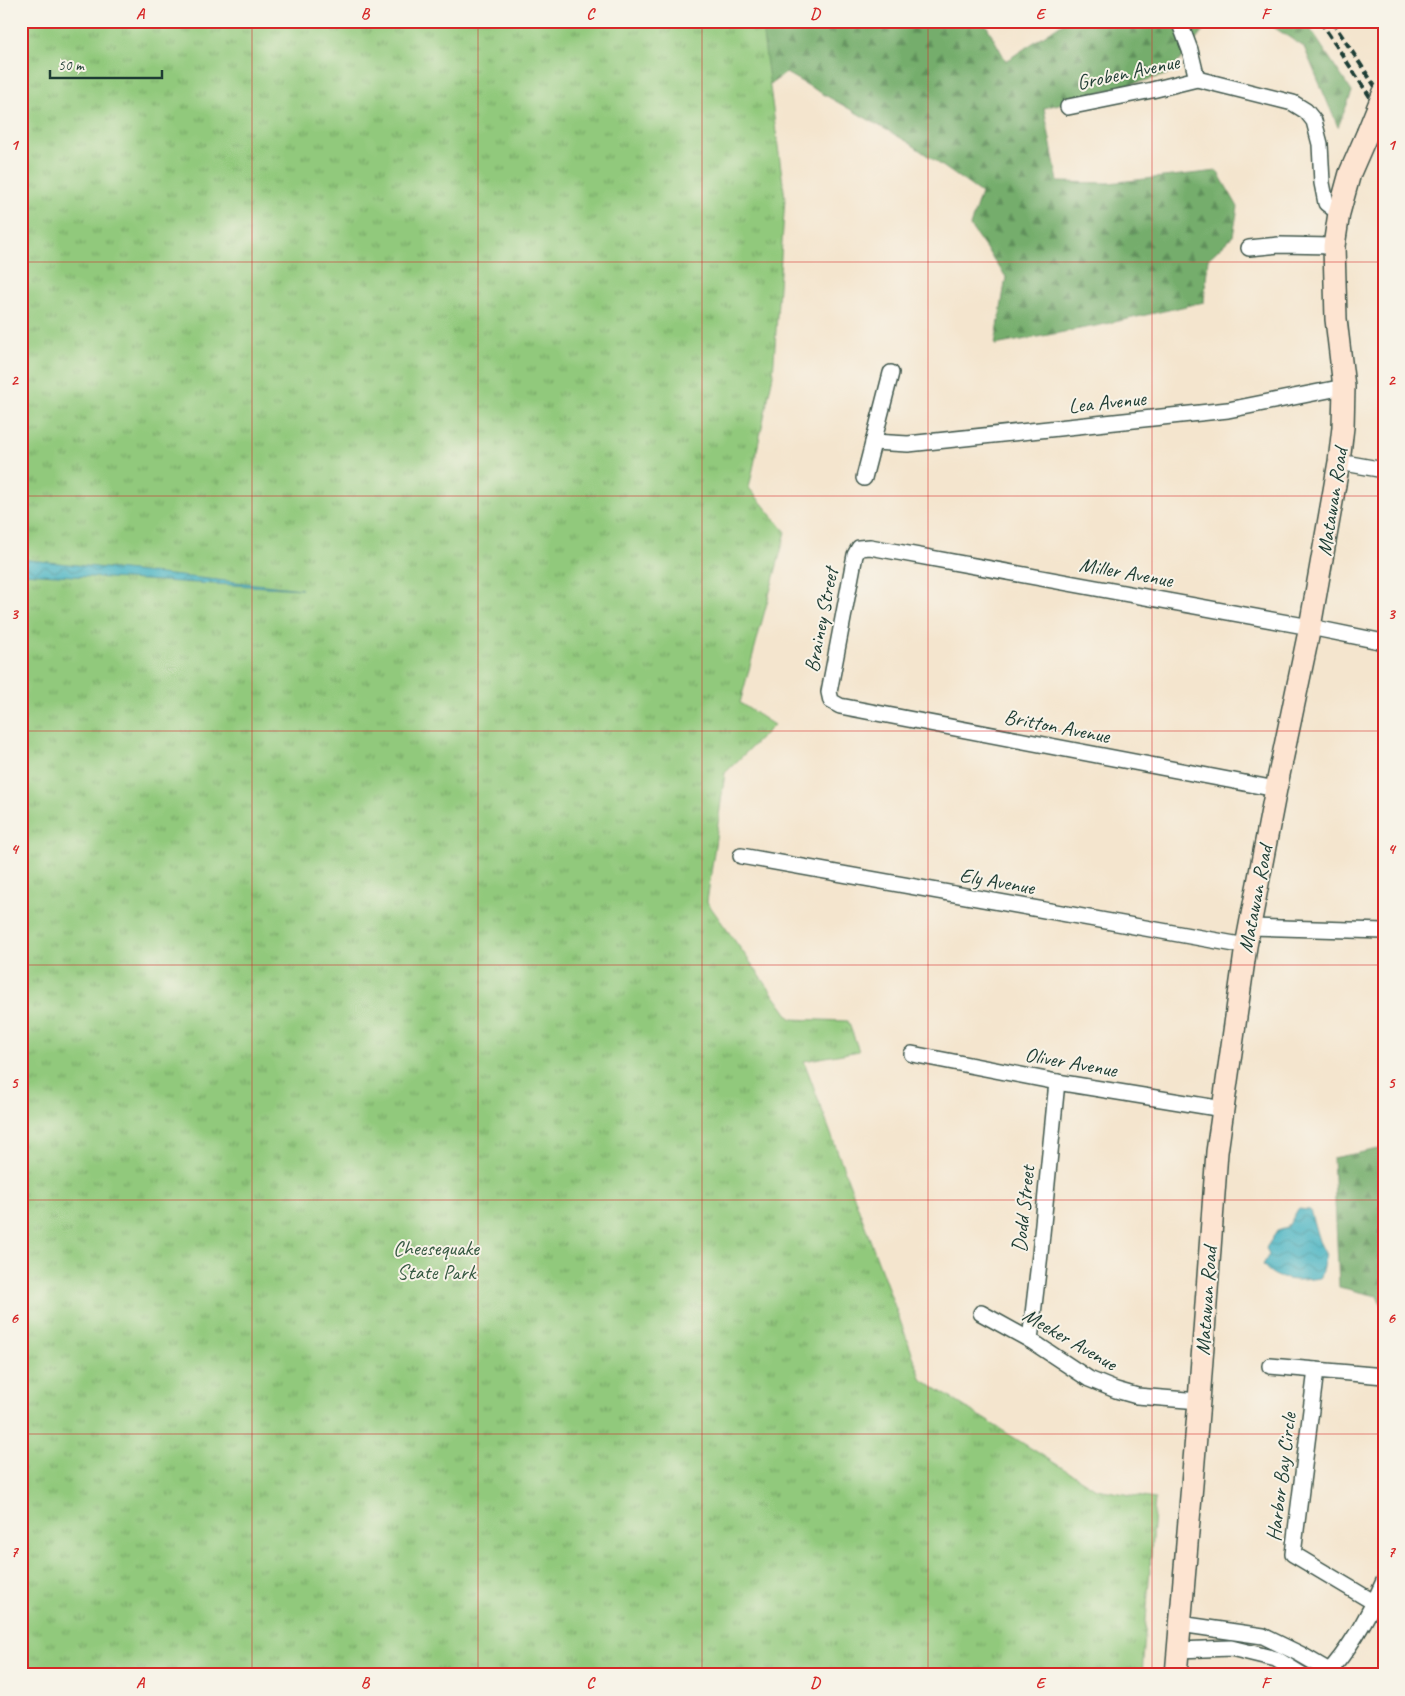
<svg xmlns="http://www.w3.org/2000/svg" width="1405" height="1696" font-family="Caveat,sans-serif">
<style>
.forest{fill:url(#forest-firs);stroke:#4a7550}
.park{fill:url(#park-tufts);stroke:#588358}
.water{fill:url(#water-waves);stroke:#32787b}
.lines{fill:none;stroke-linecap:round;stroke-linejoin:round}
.minor-casing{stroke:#3f564b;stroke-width:18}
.secondary-casing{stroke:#3f564b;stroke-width:24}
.minor{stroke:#fff;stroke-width:15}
.secondary{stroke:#fde4d1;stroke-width:21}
.rail{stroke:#1f3d34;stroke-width:4;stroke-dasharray:8 4;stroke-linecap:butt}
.secondary-bridge-casing{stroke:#3f564b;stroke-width:24;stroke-linecap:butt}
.secondary-bridge{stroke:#fde4d1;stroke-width:21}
.grid{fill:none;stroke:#d62828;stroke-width:1;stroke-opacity:0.55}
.labels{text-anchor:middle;stroke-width:4;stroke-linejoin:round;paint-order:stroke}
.street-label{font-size:21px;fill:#1f3d34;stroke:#f7f3e8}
.park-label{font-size:21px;fill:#365942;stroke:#f7f3e8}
.neatline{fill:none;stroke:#d62828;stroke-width:2}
.grid-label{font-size:16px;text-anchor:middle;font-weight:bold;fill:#d62828}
</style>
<defs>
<pattern id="forest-firs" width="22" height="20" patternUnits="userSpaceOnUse" patternTransform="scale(1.25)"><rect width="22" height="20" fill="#74ad6c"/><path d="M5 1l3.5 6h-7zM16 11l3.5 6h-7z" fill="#5f8e5a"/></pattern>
<pattern id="park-tufts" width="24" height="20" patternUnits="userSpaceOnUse" patternTransform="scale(1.25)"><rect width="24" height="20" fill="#91c97c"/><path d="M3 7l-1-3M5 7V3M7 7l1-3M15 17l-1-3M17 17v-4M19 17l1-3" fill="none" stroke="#76a466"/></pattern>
<pattern id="water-waves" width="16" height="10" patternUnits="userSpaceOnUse" patternTransform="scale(1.25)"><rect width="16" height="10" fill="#46b3c2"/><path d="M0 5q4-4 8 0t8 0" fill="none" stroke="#3a939e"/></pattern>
</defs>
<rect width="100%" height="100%" fill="#f7f3e8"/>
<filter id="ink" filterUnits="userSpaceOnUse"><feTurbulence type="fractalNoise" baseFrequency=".02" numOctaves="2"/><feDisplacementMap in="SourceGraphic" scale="10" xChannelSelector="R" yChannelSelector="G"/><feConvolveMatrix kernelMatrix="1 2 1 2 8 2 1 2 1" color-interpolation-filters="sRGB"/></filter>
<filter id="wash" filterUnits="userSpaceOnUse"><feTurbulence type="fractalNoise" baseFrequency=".0096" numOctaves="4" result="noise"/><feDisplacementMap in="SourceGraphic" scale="20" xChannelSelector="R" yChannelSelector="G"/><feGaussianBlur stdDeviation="1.12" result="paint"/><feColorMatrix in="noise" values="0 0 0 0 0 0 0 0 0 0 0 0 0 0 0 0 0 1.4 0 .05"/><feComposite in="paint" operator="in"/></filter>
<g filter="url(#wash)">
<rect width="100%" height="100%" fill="#f4e5ce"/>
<g class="forest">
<path d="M551,21H984L1006,61L1066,21H1211L1169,74L1044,108L1058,182L1109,183L1217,171L1238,207L1233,236L1208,259L1204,302L1101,325L995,345L1006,277L970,226L981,193L908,142L786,73L723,118Z"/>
<path d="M1264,21H1305L1352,92L1338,127L1304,47Z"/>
<path d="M1384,1148V1313L1377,1296L1339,1287L1333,1158Z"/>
</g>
<path class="park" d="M21,21H761L785,198L773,375L749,488L786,532L740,703L774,725L725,773L707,902L791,1019L848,1021L859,1051L804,1061L922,1380L1096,1489L1155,1499L1142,1675H21Z"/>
<g class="water">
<path d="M21,559L302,589L21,573Z"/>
<path d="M1298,1209L1310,1210L1319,1241L1326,1255L1320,1278C1299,1281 1277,1283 1263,1265L1269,1254L1266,1248L1277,1231L1287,1228Z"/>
</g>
</g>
<g filter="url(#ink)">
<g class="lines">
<g class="minor-casing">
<g id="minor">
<path d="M1179,21L1190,50L1197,79"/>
<path d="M1068,107L1152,90L1197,79L1293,103L1306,111L1314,121L1320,144L1322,183L1326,203L1339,213"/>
<path d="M1249,248L1279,245L1334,246"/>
<path d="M873,442L908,444L1228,410L1344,387"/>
<path d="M1339,462L1384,470"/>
<path d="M864,478L891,373"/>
<path d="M1276,789L840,706L831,701L829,692L855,555L859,548L870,547L1310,627L1384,642"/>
<path d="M741,856L1246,946"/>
<path d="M1249,927L1384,931"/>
<path d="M912,1054L1057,1082L1223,1109"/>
<path d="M981,1313L1030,1340L1089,1379L1116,1390L1137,1396L1199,1401"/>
<path d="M1030,1340L1040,1254L1057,1082"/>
<path d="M1270,1366L1384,1376"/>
<path d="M1316,1370L1293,1554L1375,1603"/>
<path d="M1180,1624L1263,1636L1300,1654L1336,1675"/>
<path d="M1178,1650L1231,1648L1276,1659L1302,1675"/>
<path d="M1326,1675C1351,1648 1369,1615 1384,1581"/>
</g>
</g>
<g class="secondary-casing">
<path id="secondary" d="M1176,1675L1199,1401L1217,1152L1246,946L1276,789L1310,627L1339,462L1343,427L1344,387L1336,319L1334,246L1339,213L1350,173L1367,134"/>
</g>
<use href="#minor" class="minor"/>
<use href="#secondary" class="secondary"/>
<g class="rail">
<path d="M1320,21L1384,118"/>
<path d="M1332,21L1384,100"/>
</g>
<g class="secondary-bridge-casing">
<path id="secondary-bridge" d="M1367,134L1384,92"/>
</g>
<use href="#secondary-bridge" class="secondary-bridge"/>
</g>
</g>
<path class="grid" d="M252,21V1675M478,21V1675M702,21V1675M928,21V1675M1152,21V1675M21,262H1384M21,496H1384M21,731H1384M21,965H1384M21,1200H1384M21,1434H1384"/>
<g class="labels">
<g class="street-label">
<text transform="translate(1128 72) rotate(-12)" y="7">Groben Avenue</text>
<text transform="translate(1107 402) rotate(-6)" y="7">Lea Avenue</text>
<text transform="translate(1332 502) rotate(-81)" y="7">Matawan Road</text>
<text transform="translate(1126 572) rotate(10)" y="7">Miller Avenue</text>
<text transform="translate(821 620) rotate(-79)" y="7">Brainey Street</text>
<text transform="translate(1057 726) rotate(11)" y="7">Britton Avenue</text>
<text transform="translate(997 881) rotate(10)" y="7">Ely Avenue</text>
<text transform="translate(1255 899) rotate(-79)" y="7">Matawan Road</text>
<text transform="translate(1071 1062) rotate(10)" y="7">Oliver Avenue</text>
<text transform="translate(1023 1209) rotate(-84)" y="7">Dodd Street</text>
<text transform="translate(1206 1301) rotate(-86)" y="7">Matawan Road</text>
<text transform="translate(1070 1339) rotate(30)" y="7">Meeker Avenue</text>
<text transform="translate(1281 1477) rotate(-83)" y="7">Harbor Bay Circle</text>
</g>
<g class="park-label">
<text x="436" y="1255">Cheesequake<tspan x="436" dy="24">State Park</tspan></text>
</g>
</g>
<rect width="1405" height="1696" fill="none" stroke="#f7f3e8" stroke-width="55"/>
<path d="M50 70v8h112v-8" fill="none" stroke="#1f3d34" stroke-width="2.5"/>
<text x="58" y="70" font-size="15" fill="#1f3d34" stroke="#f7f3e8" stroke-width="4" paint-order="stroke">50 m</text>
<rect x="28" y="28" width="1350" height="1640" class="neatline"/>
<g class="grid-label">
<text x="140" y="19">A</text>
<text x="365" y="19">B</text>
<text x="590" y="19">C</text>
<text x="815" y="19">D</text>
<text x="1040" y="19">E</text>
<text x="1265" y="19">F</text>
<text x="14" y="150">1</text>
<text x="1391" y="150">1</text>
<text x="14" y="385">2</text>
<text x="1391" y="385">2</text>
<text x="14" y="619">3</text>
<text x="1391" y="619">3</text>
<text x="14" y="854">4</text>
<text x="1391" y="854">4</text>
<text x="14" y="1088">5</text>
<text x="1391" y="1088">5</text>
<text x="14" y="1323">6</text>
<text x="1391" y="1323">6</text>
<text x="14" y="1557">7</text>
<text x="1391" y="1557">7</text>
<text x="140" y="1688">A</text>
<text x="365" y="1688">B</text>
<text x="590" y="1688">C</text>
<text x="815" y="1688">D</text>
<text x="1040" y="1688">E</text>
<text x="1265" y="1688">F</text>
</g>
</svg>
